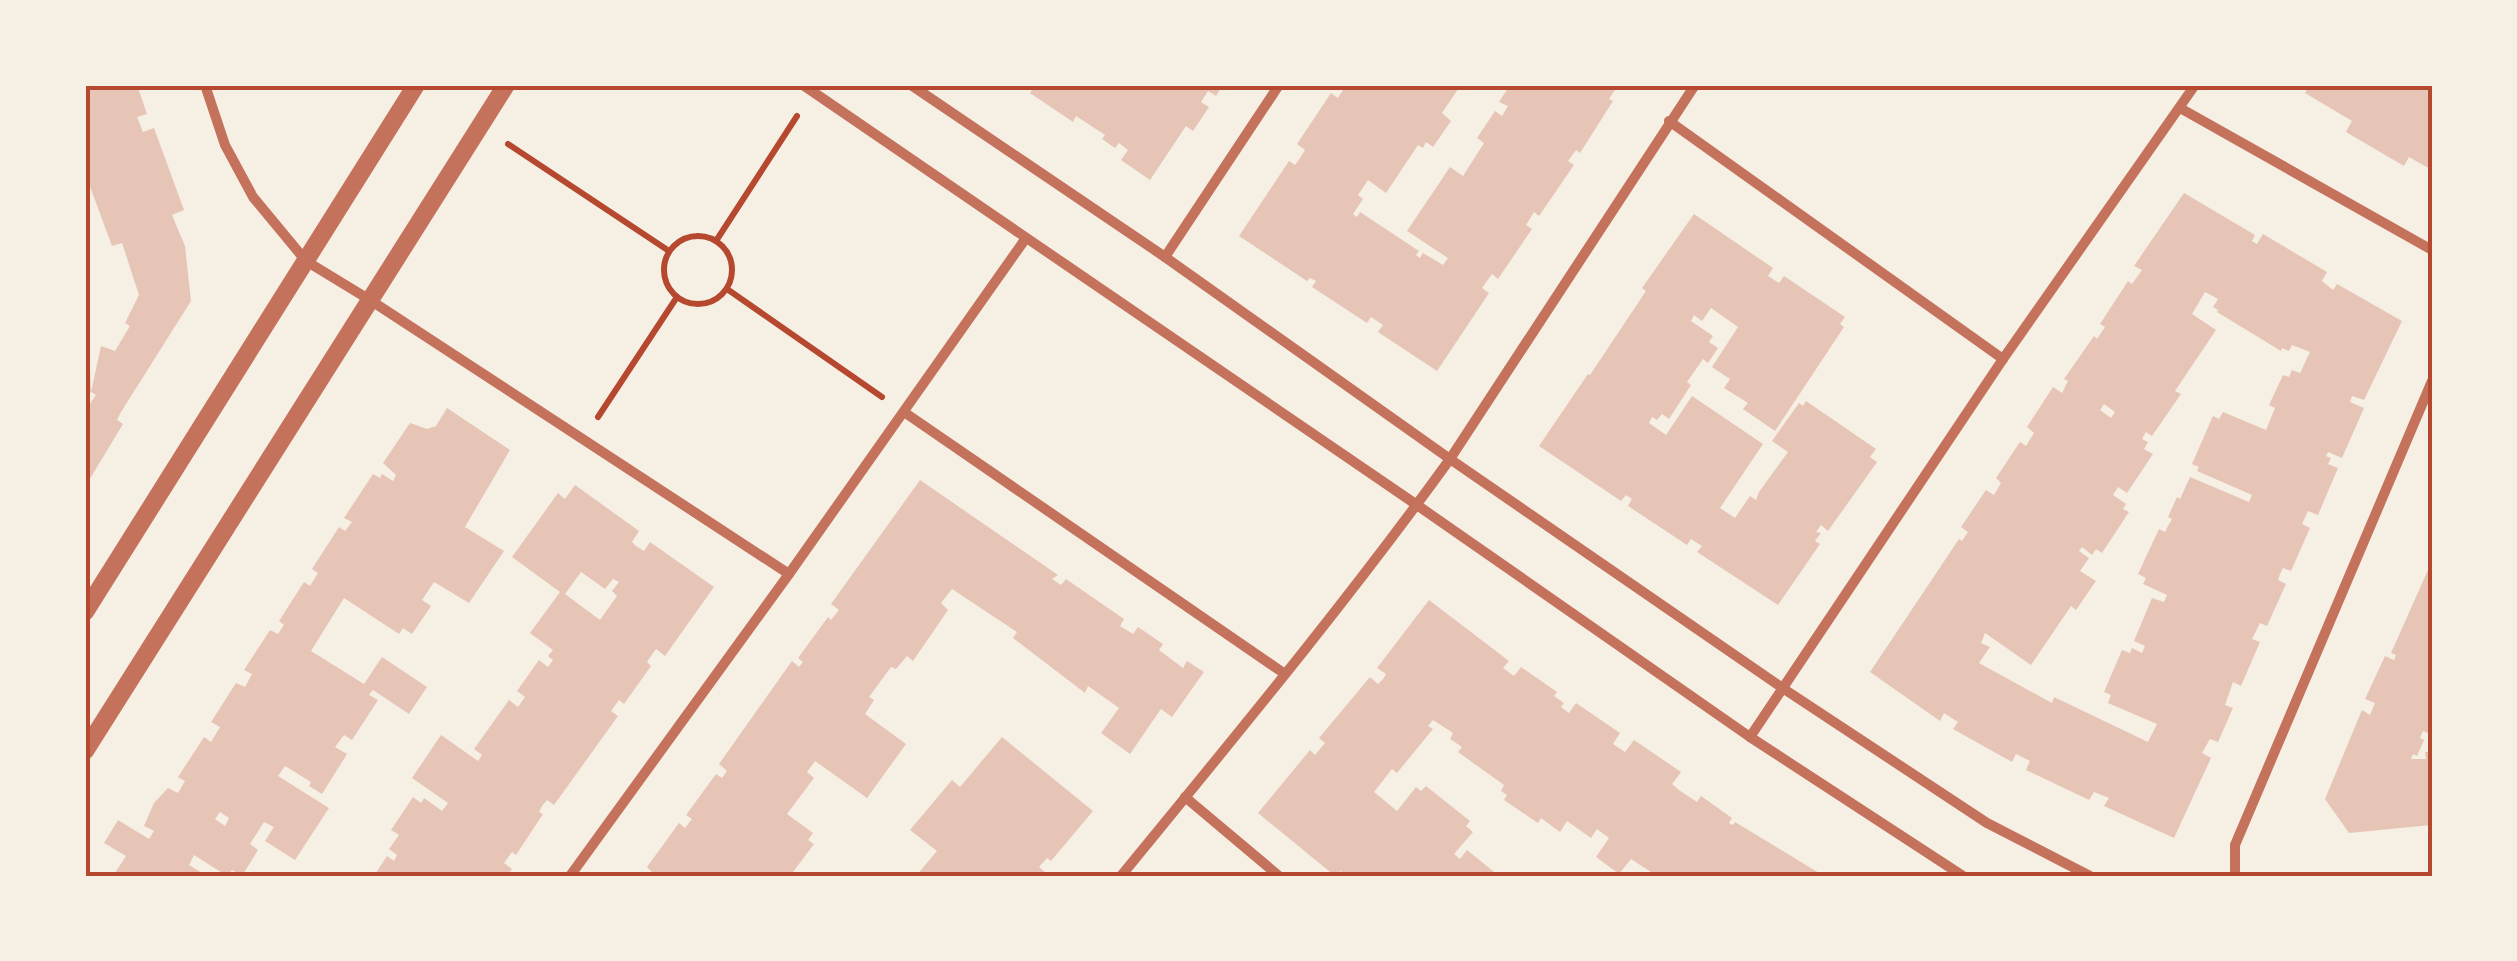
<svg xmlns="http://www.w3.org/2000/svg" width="2517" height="961" font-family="Helvetica,sans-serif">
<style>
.building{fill:#e6c5b7;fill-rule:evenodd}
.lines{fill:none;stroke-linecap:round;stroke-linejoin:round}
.path{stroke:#b5482f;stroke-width:6}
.minor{stroke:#c5725c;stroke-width:10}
.tertiary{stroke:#c5725c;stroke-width:18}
.neatline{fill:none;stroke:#b5482f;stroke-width:4}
</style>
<rect width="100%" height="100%" fill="#f6efe4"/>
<g class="building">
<path d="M85,85H137L147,114L137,117L143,132L154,128L184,210L172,215L185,246L191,301L121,412L117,420L123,424L85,487V411L96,395L91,392L85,394V353L90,365L91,392L101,346L115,351L130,326L125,323L139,295L122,243L112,246L85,173Z"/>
<path d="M1031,85H1223L1216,96L1208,91L1201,102L1209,107L1193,131L1186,126L1150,180L1121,160L1128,150L1119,143L1115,148L1102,139L1105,135L1076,116L1073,122L1030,93L1034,87Z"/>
<path d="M1346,85H1451L1458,89L1442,113L1451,121L1433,147L1426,142L1423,148L1418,145L1386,193L1368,180L1358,195L1363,199L1353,214L1357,217L1360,212L1419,251L1416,255L1420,258L1423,253L1443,265L1448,258L1407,231L1450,167L1463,176L1484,143L1477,138L1495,111L1502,116L1508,106L1499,102L1510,85H1618L1609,99L1613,101L1580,153L1576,150L1568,161L1574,165L1539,216L1534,212L1526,225L1532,229L1498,279L1492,274L1482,288L1489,293L1437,371L1378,332L1383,325L1371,317L1367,323L1312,287L1316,281L1310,278L1307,281L1239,236L1289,161L1295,165L1300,158L1305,150L1297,144L1331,93L1338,98Z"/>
<path d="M2309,85H2432V170L2409,157L2404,166L2346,132L2352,121L2305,93Z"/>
<path d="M2184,193L2255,235L2252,241L2257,244L2263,234L2327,272L2322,281L2333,290L2337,284L2402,321L2364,400L2352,396L2350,402L2364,408L2342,458L2328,452L2326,456L2331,458L2328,464L2338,468L2318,515L2308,511L2302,524L2310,528L2291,571L2283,568L2280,574L2278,580L2286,584L2267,626L2260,623L2252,639L2260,642L2241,686L2233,682L2225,705L2233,708L2218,742L2210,739L2202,753L2211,758L2174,838L2104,806L2109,798L2094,792L2089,800L2026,770L2030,761L2016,754L2012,762L1953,729L1958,722L1944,713L1940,721L1870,672L1959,539L1962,541L1968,532L1961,527L1986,490L1994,495L2001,483L1996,478L2020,442L2026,446L2034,433L2027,427L2053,387L2062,393L2068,381L2064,379L2094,336L2097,339L2105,327L2100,324L2128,281L2132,284L2142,270L2134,266ZM2205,292L2218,299L2213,307L2218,310L2217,312L2281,351L2282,348L2289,351L2292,345L2310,352L2300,373L2292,370L2289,377L2283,375L2269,405L2275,408L2266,430L2223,412L2219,419L2213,416L2192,464L2199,467L2197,471L2252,495L2249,502L2190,477L2180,499L2177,497L2168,517L2172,519L2168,526L2165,532L2159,529L2138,574L2146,578L2143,584L2167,595L2164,602L2152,598L2134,641L2145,646L2142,653L2132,648L2130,653L2122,650L2104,692L2111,695L2108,703L2157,724L2148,742L2054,697L2052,703L1979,663L1990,647L1981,643L1985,633L2031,665L2071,606L2076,610L2096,581L2080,571L2089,558L2079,551L2082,547L2092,555L2096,549L2102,553L2129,512L2123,509L2126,504L2113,495L2118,487L2127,493L2153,454L2144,449L2148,442L2142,439L2146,432L2152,436L2181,394L2175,391L2216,330L2192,314ZM2104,404L2115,412L2111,418L2100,410Z"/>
<path d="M1694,214L1773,268L1768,276L1779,283L1784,276L1845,317L1840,324L1844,327L1775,431L1743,409L1748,403L1724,388L1730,379L1712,367L1738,327L1711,308L1702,321L1694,315L1691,321L1713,336L1709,342L1718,348L1708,363L1703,359L1687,382L1691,385L1669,419L1662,414L1657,420L1652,417L1649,423L1666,435L1692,396L1763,444L1720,508L1735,518L1750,496L1756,500L1759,492L1788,452L1772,441L1799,403L1803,406L1806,401L1876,449L1870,457L1877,462L1828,531L1821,525L1816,532L1821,533L1815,541L1820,544L1778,605L1697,552L1702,546L1691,539L1687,545L1628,506L1632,499L1626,495L1621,501L1539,446L1588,374L1590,375L1646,291L1642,288Z"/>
<path d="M447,408L510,450L465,527L504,551L469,603L434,582L422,600L431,606L412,634L403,628L399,634L344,598L311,651L364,684L382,657L427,687L409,714L373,690L369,695L378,700L352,740L344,735L335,747L347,754L322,794L309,786L311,782L285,766L278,776L329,808L295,860L265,841L274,827L264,822L250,844L258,850L242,876L232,870L227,876L194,855L189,865L207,876H113L126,856L104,843L118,820L149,839L154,831L144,826L154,803L168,788L178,793L185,781L178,777L204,737L211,742L220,727L211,722L236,683L245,687L252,674L244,670L270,630L278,634L284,625L279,621L304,582L310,586L318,573L312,569L339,527L345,531L352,522L344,518L373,474L380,478L382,474L393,481L396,475L383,463L410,423L427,429L436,426ZM220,812L229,818L225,826L215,819Z"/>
<path d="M920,480L1058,575L1052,579L1061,585L1066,579L1124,619L1120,626L1133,634L1138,627L1163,644L1159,650L1183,668L1187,661L1204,672L1172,717L1161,709L1130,754L1101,733L1119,708L1088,686L1085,693L1013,638L1017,632L952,589L941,603L948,610L913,661L907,656L896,669L891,667L869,697L874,700L865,714L906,744L867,798L815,761L807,772L814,778L787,814L813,833L808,840L814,844L790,876L769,874L768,876H650L652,872L647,867L679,823L685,828L692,819L686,815L716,774L722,778L727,771L719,764L792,661L799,667L803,662L798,658L828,617L831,620L839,610L831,604Z"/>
<path d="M575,485L639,531L632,542L636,546L644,551L650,542L714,587L665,656L656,649L651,656L647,662L651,666L624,704L619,700L611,711L618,716L554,805L547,800L542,806L539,812L543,814L516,855L512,852L504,863L512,869L507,876H374L387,856L394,861L397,855L389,849L399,835L391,830L413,797L421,803L424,798L442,811L448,803L412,778L441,735L478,761L482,755L474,749L509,700L518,707L525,697L517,691L539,660L548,667L553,660L548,656L553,650L530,633L560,592L512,557L558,493L565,499ZM581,572L605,589L613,579L619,582L612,591L617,596L600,620L565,594Z"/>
<path d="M2432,561V735L2423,731L2420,738L2424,740L2417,756L2413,754L2411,759H2426L2425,752H2432V825L2349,833L2325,799L2362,710L2370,715L2375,703L2365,699L2385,656L2394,660L2396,655L2391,653Z"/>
<path d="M1429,600L1509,661L1503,668L1514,676L1521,667L1557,692L1554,696L1564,703L1561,707L1569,713L1576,703L1620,733L1613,744L1625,752L1634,740L1681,772L1672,784L1679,790L1697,802L1701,796L1732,818L1729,823L1733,825L1735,822L1824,876H1684L1680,872L1678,876H1657L1631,859L1619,874L1596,857L1609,838L1597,829L1591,838L1567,821L1560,832L1541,818L1538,823L1504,800L1507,795L1501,791L1504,785L1458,752L1462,747L1450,739L1453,733L1433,720L1428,726L1433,729L1397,773L1392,769L1374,792L1397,811L1416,787L1421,791L1426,786L1470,821L1466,826L1473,832L1454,854L1460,859L1467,850L1499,876H1346L1341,871L1335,876L1258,813L1310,750L1315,755L1325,743L1319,738L1370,677L1378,684L1383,679L1386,674L1377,668Z"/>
<path d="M1002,737L1093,811L1051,861L1047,858L1039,867L1046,873L1043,876H916L937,851L910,830L952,780L960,787Z"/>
</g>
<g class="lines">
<g class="path">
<path d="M508,144L669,251"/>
<circle cx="698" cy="270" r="34"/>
<path d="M716,241L797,116"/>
<path d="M727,289L882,397"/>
<path d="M598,417L677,297"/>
</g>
<g class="minor">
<path d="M205,85L225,145L253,197L306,261L370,300L789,574"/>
<path d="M803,85L1417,505L1750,737L1963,876"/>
<path d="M911,85L1165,257L1450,459L1784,689L1987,823L2090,876"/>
<path d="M2180,108L2432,250"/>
<path d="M1669,121L2003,359"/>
<path d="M1165,257L1279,85"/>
<path d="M904,412L1285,674"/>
<path d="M1750,737L2003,359L2195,85"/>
<path d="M1185,797L1279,876"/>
<path d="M570,876L789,574L1026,238"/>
<path d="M1121,876C1233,739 1346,603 1450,459L1695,85"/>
<path d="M2235,876V845L2432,381"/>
</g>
<g class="tertiary">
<path d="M85,612L416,85"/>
<path d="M85,751L506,85"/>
</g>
</g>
<rect width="2517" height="961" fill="none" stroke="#f6efe4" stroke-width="175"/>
<rect x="88" y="88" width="2342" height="786" class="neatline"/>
</svg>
